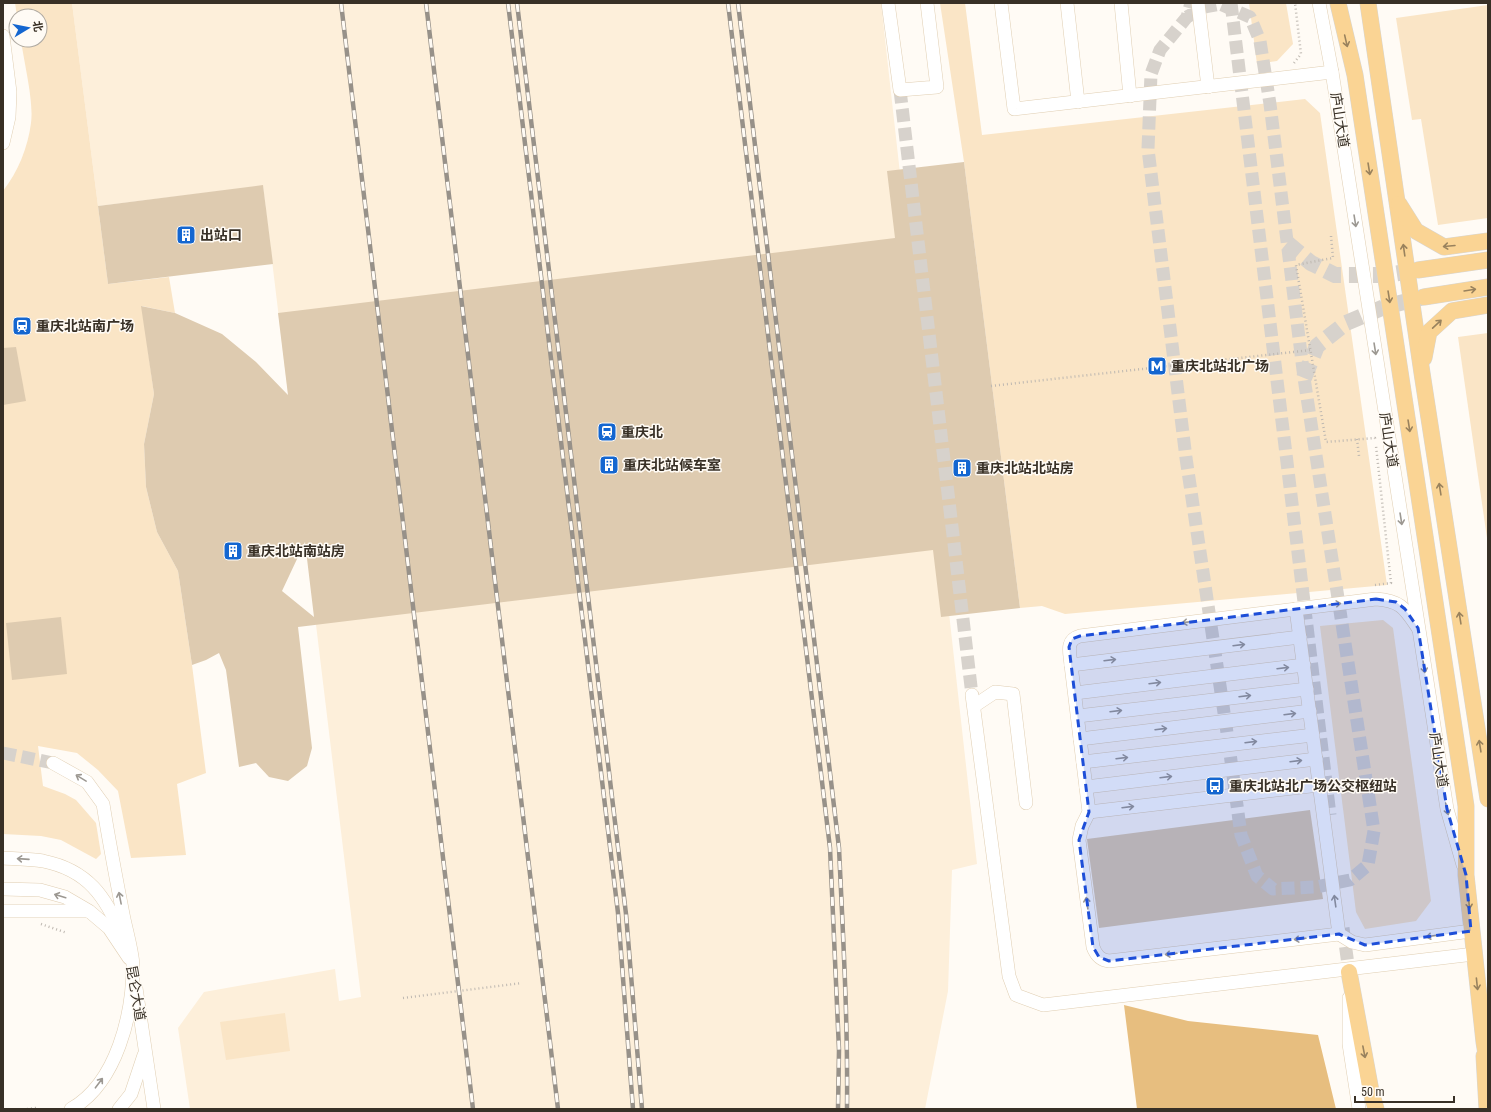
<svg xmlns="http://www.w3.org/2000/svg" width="1491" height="1112" font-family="'Roboto Condensed','Noto Sans SC',sans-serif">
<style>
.built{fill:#fdefda}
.green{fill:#fae5c6}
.forest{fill:#e7be7f}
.building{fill:#decbb0;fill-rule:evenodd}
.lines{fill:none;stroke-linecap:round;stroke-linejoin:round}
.minor-tunnel{stroke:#d7d2cc;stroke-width:13;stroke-dasharray:13 6;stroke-linecap:butt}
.major-tunnel{stroke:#d7d2cc;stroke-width:16;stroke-dasharray:16 8;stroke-linecap:butt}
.minor-casing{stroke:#e0ceb2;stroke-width:14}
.major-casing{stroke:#d7d6d4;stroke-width:17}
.path{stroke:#beb8b1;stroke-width:2.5;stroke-dasharray:1 3;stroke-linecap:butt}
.minor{stroke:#fff;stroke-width:13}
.major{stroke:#fad494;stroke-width:16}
.rail-casing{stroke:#979189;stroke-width:4.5}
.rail{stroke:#fffbf5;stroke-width:3;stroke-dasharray:9;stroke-linecap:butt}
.oneway{stroke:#99825d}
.oneway2{stroke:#9c9892}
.marked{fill:#1d4ed8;fill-opacity:0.2;stroke:#1d4ed8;stroke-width:3;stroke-dasharray:8 5;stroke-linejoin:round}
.labels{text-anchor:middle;stroke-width:3;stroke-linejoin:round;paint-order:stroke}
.street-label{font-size:14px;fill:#383026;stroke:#fffbf5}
.poi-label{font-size:14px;font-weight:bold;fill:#383026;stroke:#fffbf5;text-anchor:start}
</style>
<rect width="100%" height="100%" fill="#fffbf5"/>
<path class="built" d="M72,3H881L977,864L952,870L948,991L925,1109H190L178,1028L204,992L335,969L339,1001L361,997L263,186L98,206Z"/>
<g class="green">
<path d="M15,3H72L108,284L169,277L175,313L142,306L154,394L144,444L146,487L157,532L178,571L192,665L206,773L177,784L186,855L131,858L118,791L98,770L77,753L38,746L43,786L65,794L76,800L96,823L101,854L96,859L61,840L41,836L3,834V191C18,172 28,147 31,123C34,101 24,63 21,40H40V16H17Z"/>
<path d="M940,3H965L982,135L1305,99L1320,113L1387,585L1065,614L1042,606L1020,608L964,162Z"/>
<path d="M1249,3H1286L1293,44L1277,61L1257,64Z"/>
<path d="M1488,5V218L1438,225L1421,119L1412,120L1396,18Z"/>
<path d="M1488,333V545L1458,337Z"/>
<path d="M1383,620L1393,628L1431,901L1416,921L1365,929L1356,912L1320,626Z"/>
<path d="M285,1013L290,1051L226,1060L220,1022Z"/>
</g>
<path class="forest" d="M1124,1005L1188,1021L1318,1035L1336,1109H1137Z"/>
<g class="building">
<path d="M964,162L1020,608L941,617L933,550L298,627L312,748L307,766L288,781L269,777L256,763L239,767L226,670L219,653L206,660L192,665L178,571L157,532L146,487L144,444L154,394L141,306L175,313L222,334L256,362L288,395L278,313L895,238L887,171ZM305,542L314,617L282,591Z"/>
<path d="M263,185L273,264L108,284L98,206Z"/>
<path d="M16,347L26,401L3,405V348Z"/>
<path d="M61,617L67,674L12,680L6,623Z"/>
<path d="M1310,810L1323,899L1099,928L1087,839Z"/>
</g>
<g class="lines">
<g class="minor-tunnel">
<path d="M1231,3L1330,815"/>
<path d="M1187,17L1205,7L1220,4L1250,17L1260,41L1270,104L1304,378L1374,831L1368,865L1350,880L1316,887L1273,889L1257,876L1241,835L1229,746L1186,458L1148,149L1151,74L1160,50L1187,17L1191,3"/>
<path d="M900,90L972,695"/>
<path d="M3,753L53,763"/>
<path d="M1343,928L1349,972"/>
</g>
<g class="major-tunnel">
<path d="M1287,243L1311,263L1335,275H1386L1418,270"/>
<path d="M1304,378L1317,346L1346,323L1384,307L1424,297"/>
</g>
<g class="minor-casing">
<g id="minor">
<path d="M888,3L900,90L937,87L927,3"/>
<path d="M1001,3L1014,109L1332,72"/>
<path d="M1067,3L1078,102"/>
<path d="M1121,3L1130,96"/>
<path d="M1198,3L1208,87"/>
<path d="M1319,3L1332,72L1447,809L1463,865"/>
<path d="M3,36L10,92L9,117L3,143"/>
<path d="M1296,609L1339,934L1352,942L1365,945L1471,931"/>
<path d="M1071,665L1300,637"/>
<path d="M1075,693L1304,665"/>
<path d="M972,695L1009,976L1016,995L1043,1005L1474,954"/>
<path d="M974,706L995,692L1013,694L1026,803"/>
<path d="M1078,716L1307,689"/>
<path d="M1080,739L1310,711"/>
<path d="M1083,762L1313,735"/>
<path d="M53,763L87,782L103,804C109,841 116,878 123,914C126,930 132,949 133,965C133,1014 117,1083 71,1109"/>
<path d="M1086,787L1316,759"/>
<path d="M1089,812L1319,785"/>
<path d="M3,858C16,859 30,859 43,861C88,870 106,897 122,936"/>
<path d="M3,889L40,890L65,897L89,911L109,928L129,958"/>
<path d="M3,911H88"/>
<path d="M1339,934L1109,961C1100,960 1096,955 1093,947L1079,840L1082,826L1089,812L1071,665C1070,653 1065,640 1080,636L1376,599C1402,601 1405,609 1418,628"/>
<path d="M136,988L154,1109"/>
<path d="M1349,998V1044L1359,1109"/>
<path d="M119,1109L131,1094L144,1055"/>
</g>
</g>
<g class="major-casing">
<g id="major">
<path d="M1338,3L1355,75L1466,806V875L1484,1042L1488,1066"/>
<path d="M1368,3L1422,373L1488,799"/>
<path d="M1399,204L1416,231L1444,247L1488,241"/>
<path d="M1418,270L1488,260"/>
<path d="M1424,297L1488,287"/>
<path d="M1424,358L1429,332L1452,311L1488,305"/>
<path d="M1349,972L1371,1091L1376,1109"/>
<path d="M1484,1056L1487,1109"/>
</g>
</g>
<g class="path">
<path d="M19,3V6"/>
<path d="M1294,63L1301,54L1295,3"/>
<path d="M1331,236L1333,258L1296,265L1326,442L1375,438V439"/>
<path d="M991,386L1311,350"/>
<path d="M1357,439L1359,456"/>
<path d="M1375,585L1391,583L1376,446"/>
<path d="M41,924L67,933"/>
<path d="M403,998L522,983"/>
<path d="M27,1109L36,1108"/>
</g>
<use href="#minor" class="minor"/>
<use href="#major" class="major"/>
<g class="rail-casing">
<g id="rail">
<path d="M341,3L473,1109"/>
<path d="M426,3L558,1109"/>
<path d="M508,3L618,913L633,1109"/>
<path d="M517,3L626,914L642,1109"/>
<path d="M728,3L830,848L839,1050L838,1109"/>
<path d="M738,3L839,848C843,935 848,1022 847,1109"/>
</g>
</g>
<use href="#rail" class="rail"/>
</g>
<defs><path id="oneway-shaft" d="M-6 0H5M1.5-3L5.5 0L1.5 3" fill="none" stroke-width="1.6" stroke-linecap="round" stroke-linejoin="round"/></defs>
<g class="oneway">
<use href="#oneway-shaft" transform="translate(1346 41) rotate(77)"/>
<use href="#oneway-shaft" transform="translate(1369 169) rotate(81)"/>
<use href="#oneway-shaft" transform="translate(1449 246) rotate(175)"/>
<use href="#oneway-shaft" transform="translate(1404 250) rotate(-98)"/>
<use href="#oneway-shaft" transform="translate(1470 290) rotate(-9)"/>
<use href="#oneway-shaft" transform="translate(1389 297) rotate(81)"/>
<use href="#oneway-shaft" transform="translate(1437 324) rotate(-43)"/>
<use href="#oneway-shaft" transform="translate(1409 426) rotate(81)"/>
<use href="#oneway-shaft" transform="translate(1440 489) rotate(-99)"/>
<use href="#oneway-shaft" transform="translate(1460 618) rotate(-99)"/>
<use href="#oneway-shaft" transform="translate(1480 746) rotate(-99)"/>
<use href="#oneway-shaft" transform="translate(1469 903) rotate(85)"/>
<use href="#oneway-shaft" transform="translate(1477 984) rotate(84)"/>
<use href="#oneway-shaft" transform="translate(1364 1052) rotate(79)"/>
</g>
<g class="oneway2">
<use href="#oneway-shaft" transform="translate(1355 221) rotate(81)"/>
<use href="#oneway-shaft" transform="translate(1375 349) rotate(81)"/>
<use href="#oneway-shaft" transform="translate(1401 519) rotate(81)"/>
<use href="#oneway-shaft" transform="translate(1335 604) rotate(-7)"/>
<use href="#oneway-shaft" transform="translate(1188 622) rotate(173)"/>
<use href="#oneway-shaft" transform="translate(1239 645) rotate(-7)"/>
<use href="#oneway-shaft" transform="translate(1110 660) rotate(-7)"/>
<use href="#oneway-shaft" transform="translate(1424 667) rotate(81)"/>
<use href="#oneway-shaft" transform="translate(1283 668) rotate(-7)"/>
<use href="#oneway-shaft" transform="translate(1155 683) rotate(-7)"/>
<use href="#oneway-shaft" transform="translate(1245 696) rotate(-7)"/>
<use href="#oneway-shaft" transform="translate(1116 711) rotate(-7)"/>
<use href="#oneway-shaft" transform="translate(1290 714) rotate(-7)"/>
<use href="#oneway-shaft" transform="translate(1161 729) rotate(-7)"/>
<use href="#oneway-shaft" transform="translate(1251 742) rotate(-7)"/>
<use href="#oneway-shaft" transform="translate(1122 758) rotate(-7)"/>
<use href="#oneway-shaft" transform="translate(1296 761) rotate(-7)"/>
<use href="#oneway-shaft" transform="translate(1166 777) rotate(-7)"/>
<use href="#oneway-shaft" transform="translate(81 778) rotate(-149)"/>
<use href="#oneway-shaft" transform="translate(1128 807) rotate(-7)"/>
<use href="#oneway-shaft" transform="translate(1447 809) rotate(77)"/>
<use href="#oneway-shaft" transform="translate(23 859) rotate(-176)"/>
<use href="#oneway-shaft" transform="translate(60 896) rotate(-163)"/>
<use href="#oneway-shaft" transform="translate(120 898) rotate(-101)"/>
<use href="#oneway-shaft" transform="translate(1335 901) rotate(-98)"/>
<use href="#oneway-shaft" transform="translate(1087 903) rotate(-98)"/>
<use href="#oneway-shaft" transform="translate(1432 936) rotate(172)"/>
<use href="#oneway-shaft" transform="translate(1300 939) rotate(173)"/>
<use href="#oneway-shaft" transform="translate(1171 954) rotate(173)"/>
<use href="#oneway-shaft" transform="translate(99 1083) rotate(-53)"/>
</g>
<path class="marked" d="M1376,599L1396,602L1405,609L1418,628L1447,809L1466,875L1471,931L1365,945L1339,934L1109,961L1099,957L1093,947L1079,840L1089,812L1069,647L1072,639L1080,636Z"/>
<defs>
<g id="building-square" transform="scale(1)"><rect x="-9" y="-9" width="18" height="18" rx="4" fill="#1466d0" stroke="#fffbf5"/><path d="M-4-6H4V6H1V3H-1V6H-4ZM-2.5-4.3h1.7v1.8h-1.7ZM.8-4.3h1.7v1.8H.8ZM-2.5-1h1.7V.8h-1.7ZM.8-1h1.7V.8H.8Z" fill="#fff"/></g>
<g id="station-square" transform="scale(1)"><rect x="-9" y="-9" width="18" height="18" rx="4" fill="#1466d0" stroke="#fffbf5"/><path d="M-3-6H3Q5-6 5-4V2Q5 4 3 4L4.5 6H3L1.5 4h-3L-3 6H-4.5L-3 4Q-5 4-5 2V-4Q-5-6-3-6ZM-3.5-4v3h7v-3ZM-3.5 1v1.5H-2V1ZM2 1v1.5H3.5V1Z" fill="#fff"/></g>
<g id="metro-square" transform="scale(1)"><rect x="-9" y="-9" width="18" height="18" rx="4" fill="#1466d0" stroke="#fffbf5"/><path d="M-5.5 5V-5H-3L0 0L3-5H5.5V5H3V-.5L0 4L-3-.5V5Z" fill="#fff"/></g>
<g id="bus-square" transform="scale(1)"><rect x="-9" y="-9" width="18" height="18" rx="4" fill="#1466d0" stroke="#fffbf5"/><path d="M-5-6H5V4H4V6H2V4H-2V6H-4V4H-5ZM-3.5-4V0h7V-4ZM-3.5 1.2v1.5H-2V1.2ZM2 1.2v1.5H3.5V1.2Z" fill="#fff"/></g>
</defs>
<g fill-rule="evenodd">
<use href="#building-square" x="186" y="235"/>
<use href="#station-square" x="22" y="326"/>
<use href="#metro-square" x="1157" y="366"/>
<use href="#station-square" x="607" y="432"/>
<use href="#building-square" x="609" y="465"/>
<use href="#building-square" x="962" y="468"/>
<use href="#building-square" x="233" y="551"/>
<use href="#bus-square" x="1215" y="786"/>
</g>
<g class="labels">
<g class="street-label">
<text transform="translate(1340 120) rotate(81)" y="5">庐山大道</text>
<text transform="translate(1389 440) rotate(81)" y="5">庐山大道</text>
<text transform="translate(1439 760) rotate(81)" y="5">庐山大道</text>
<text transform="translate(136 993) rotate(80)" y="5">昆仑大道</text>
</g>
<g class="poi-label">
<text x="200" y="240">出站口</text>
<text x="36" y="331">重庆北站南广场</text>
<text x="1171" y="371">重庆北站北广场</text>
<text x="621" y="437">重庆北</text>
<text x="623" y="470">重庆北站候车室</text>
<text x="976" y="473">重庆北站北站房</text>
<text x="247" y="556">重庆北站南站房</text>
<text x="1229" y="791">重庆北站北广场公交枢纽站</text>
</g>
</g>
<rect width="1491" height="1112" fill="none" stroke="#383026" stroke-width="8"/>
<g transform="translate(28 28) rotate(80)"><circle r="19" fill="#fffbf5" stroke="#afaaa2"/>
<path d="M0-3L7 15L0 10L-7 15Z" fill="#1466d0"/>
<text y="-6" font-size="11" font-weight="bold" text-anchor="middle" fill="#383026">北</text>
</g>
<path d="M1355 1096v6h99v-6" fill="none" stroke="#383026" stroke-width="2"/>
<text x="1361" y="1096" font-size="12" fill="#383026" stroke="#fffbf5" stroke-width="3" paint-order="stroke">50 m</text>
</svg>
